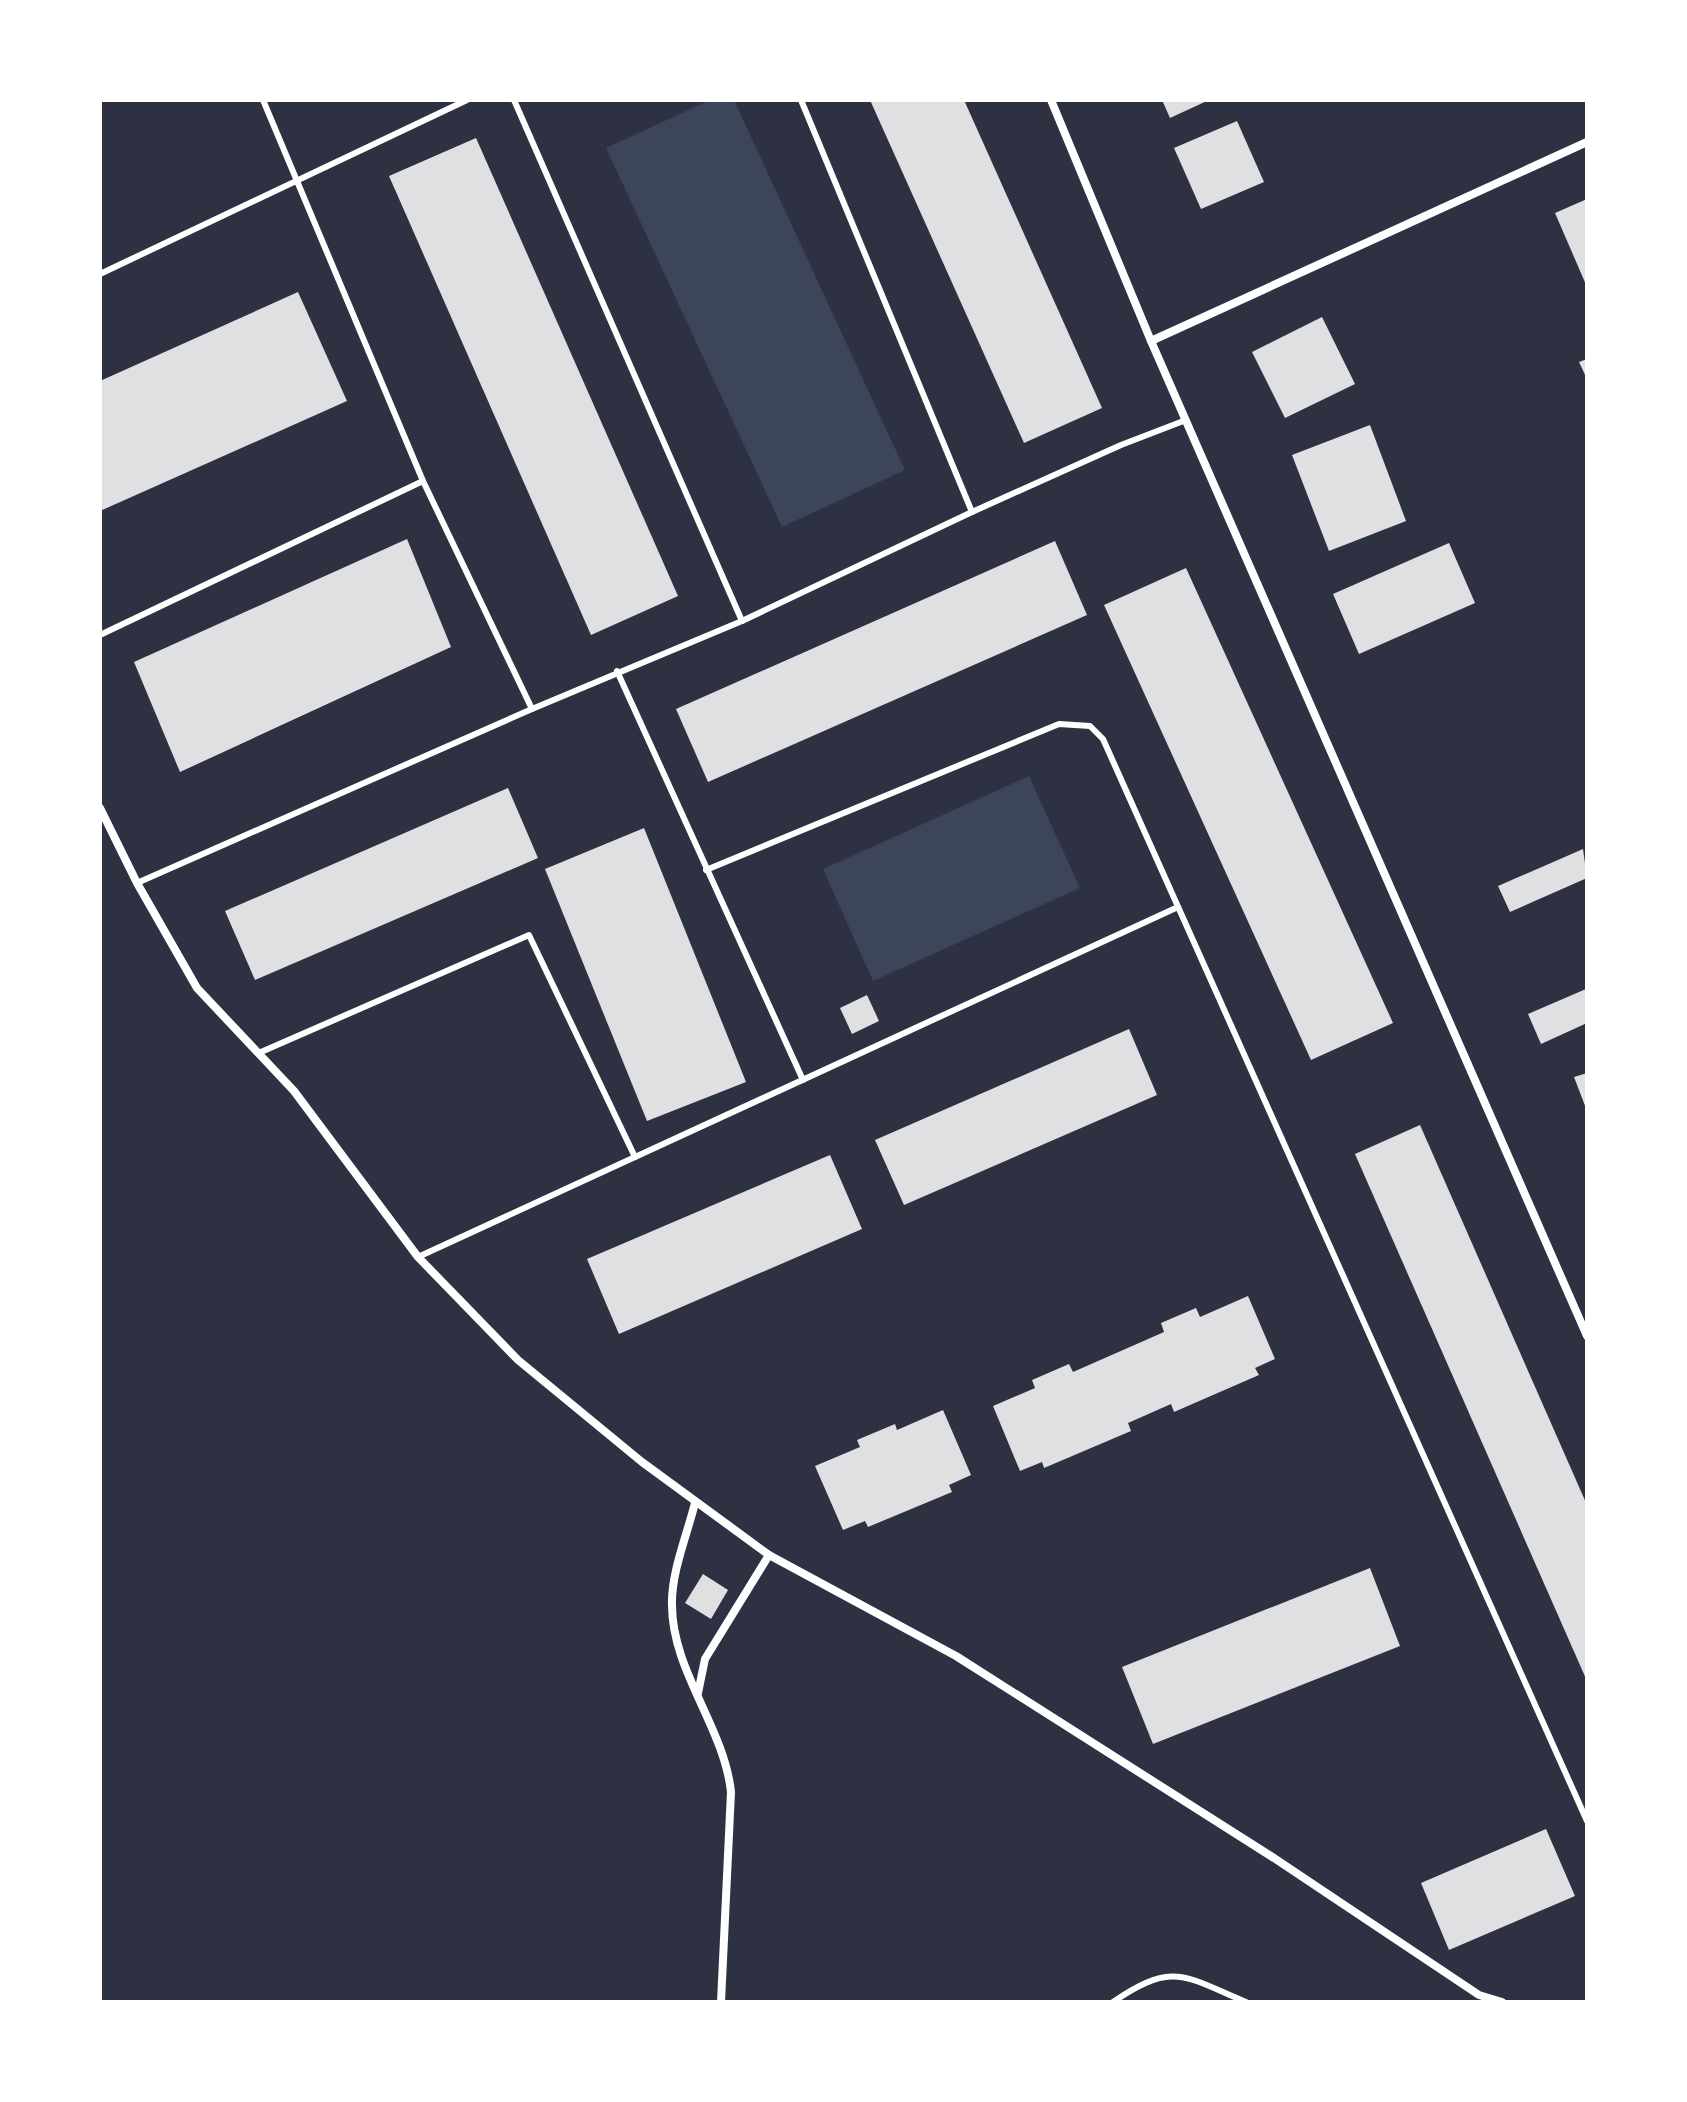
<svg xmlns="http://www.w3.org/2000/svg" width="1687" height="2102" font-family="Ubuntu,sans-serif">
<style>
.green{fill:#3c4559}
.building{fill:#e0e0e3}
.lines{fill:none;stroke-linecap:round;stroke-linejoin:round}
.service{stroke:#fff;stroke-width:6}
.minor{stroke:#fff;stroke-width:8}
</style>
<rect width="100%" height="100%" fill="#2d3142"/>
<g class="green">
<path d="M710,100H734L905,470L782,527L606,148Z"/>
<path d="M1029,776L1080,888L873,981L823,869Z"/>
</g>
<g class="building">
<path d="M870,100H964L1102,408L1024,443Z"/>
<path d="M1162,100H1209L1170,118Z"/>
<path d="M1237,121L1264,182L1201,209L1174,148Z"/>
<path d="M476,138L678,596L591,635L389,176Z"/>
<path d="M1587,199V287L1555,213Z"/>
<path d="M298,292L347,401L100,511V381Z"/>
<path d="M1322,317L1355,384L1285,418L1252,352Z"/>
<path d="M1587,359V379L1579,362Z"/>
<path d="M1370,425L1406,521L1329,551L1292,455Z"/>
<path d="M407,539L451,647L180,772L134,662Z"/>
<path d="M1055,541L1087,615L708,782L676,709Z"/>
<path d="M1449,543L1475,603L1359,654L1333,594Z"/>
<path d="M1186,568L1393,1023L1311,1060L1104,605Z"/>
<path d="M508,788L538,858L255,980L225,911Z"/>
<path d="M644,828L746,1082L647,1121L545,869Z"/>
<path d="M1583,849L1587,878L1510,912L1498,886Z"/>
<path d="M1586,989L1587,1023L1541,1044L1528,1014Z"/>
<path d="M867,995L879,1021L852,1034L840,1008Z"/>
<path d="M1129,1029L1157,1095L904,1205L875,1140Z"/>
<path d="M1587,1073V1111L1574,1077Z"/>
<path d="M1420,1125L1587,1505V1681L1355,1154Z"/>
<path d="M830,1155L862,1229L619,1334L587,1259Z"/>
<path d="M1248,1296L1275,1359L1255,1368L1259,1375L1174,1412L1171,1404L1128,1423L1131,1431L1044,1468L1042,1462L1020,1471L993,1406L1035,1388L1032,1380L1069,1364L1073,1372L1164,1332L1161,1323L1196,1308L1200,1317Z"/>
<path d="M943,1410L971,1475L949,1485L952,1492L868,1527L865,1521L843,1530L815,1466L860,1447L857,1440L895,1424L897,1430Z"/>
<path d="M1370,1568L1400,1646L1153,1744L1122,1667Z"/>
<path d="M703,1574L728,1590L711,1619L685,1603Z"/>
<path d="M1546,1829L1575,1896L1449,1950L1421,1883Z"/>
</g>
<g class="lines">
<g class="service">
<path d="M263,100L423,481L532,709L742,621L514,100"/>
<path d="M100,274L467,100"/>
<path d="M972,512L1121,445L1186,420"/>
<path d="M742,621L972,512L801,100"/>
<path d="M100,635L423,481"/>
<path d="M617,671L803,1080"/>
<path d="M706,870L1059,724L1090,726L1103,739L1587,1821"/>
<path d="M137,883L532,709"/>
<path d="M261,1052L529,935L635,1157"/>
<path d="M418,1257L1178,907"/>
<path d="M1113,2002C1173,1961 1184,1976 1246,2002"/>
</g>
<g class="minor">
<path d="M1051,100L1151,341L1587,1336"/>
<path d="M1151,341L1587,142"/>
<path d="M100,808L137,883L197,988L294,1091L418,1257L518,1360L642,1462L769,1555L956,1656L1274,1858L1479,1995L1502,2002"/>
<path d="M695,1503C687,1535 671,1573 672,1605C672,1671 724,1727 731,1792L721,2002"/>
<path d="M698,1693L705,1659L769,1555"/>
</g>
</g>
<rect width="1687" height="2102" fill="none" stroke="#ffffff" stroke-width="204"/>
</svg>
